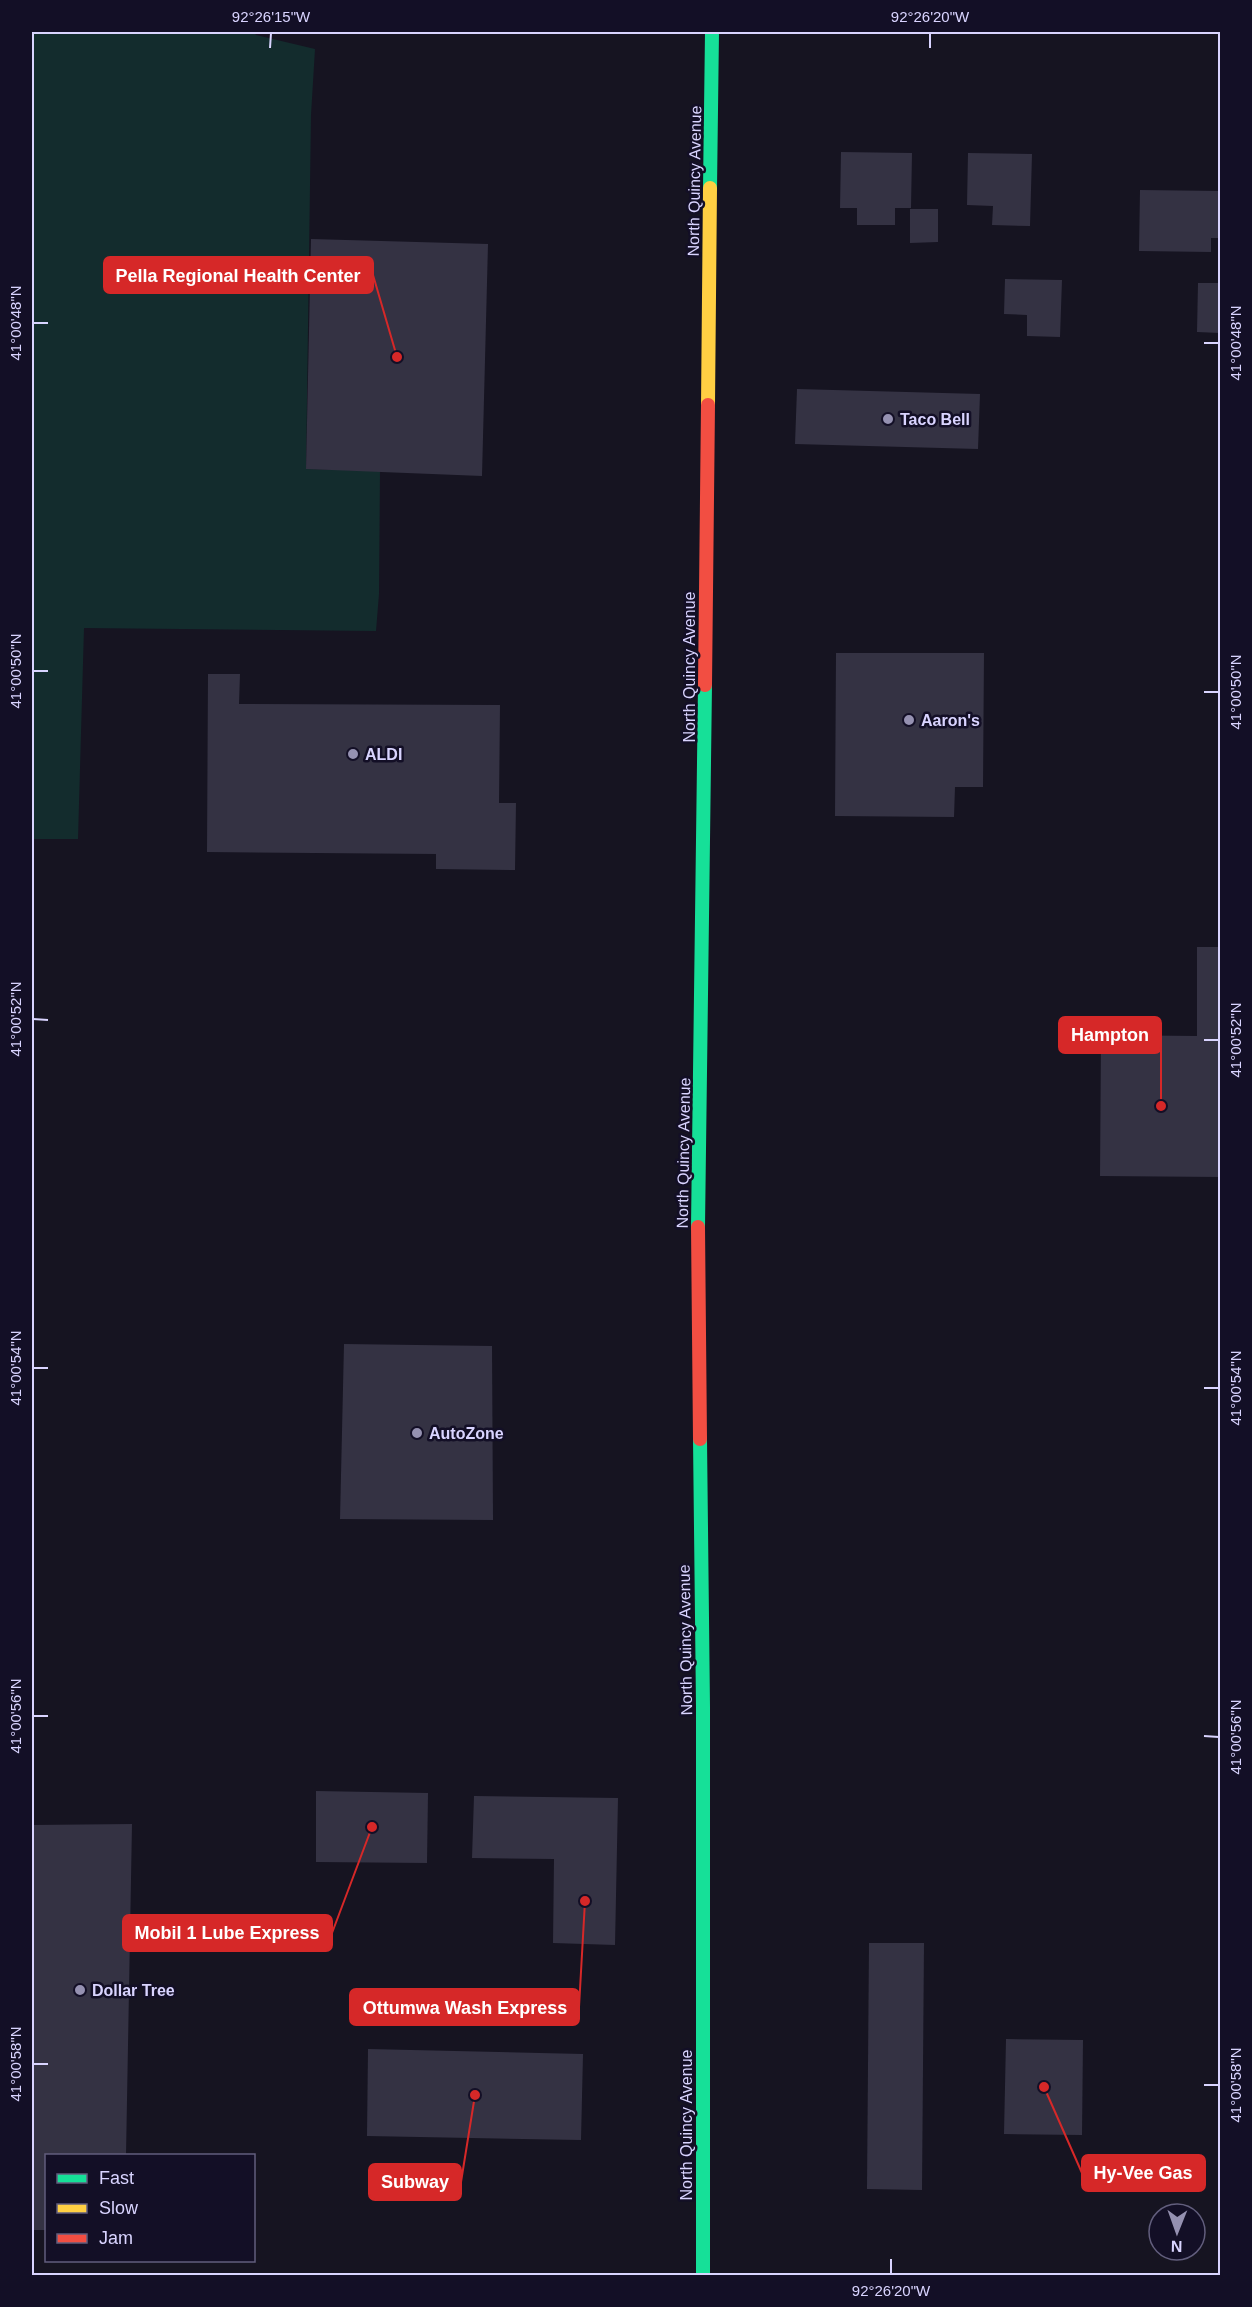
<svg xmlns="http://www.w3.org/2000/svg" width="1252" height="2307" font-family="Arial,sans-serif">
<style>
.green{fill:#132c2d}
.building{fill:#343243}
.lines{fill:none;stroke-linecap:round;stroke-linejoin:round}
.fast{stroke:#16e098;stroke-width:14}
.slow{stroke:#ffcf43;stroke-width:14}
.jam{stroke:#f24e42;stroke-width:14}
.ticks{fill:none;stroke:#d9d4ff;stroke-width:2}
.poi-dot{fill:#9591b1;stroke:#130f26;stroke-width:2}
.labels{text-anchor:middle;stroke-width:5;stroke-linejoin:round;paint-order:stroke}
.street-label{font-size:16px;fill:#d9d4ff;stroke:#130f26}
.poi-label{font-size:16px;font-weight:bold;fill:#d9d4ff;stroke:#130f26;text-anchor:start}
.leader{fill:none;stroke:#d62828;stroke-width:2}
.callout-dot{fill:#d62828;stroke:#130f26;stroke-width:2}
.callout{fill:#d62828;stroke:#d62828;stroke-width:2}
.callout-label{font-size:18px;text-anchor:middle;font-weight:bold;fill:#fff}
.neatline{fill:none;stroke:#d9d4ff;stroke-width:2}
.ticks-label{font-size:15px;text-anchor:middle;fill:#d9d4ff}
</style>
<rect width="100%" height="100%" fill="#161421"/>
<path class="green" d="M32,32H254L256,35L315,49L311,115L306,469L380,471L379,594L376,631L84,628L78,839H32Z"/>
<g class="building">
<path d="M841,152L912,153L911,208H895V225H857V208H840Z"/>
<path d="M968,153L1032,154L1030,226L992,225L993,206L967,205Z"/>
<path d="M1140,190L1220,191V238H1211V252L1139,251Z"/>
<path d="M910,209H938V242L910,243Z"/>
<path d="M311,239L488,244L482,476L306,469Z"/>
<path d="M1005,279L1062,280L1060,337L1027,336V315L1004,314Z"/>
<path d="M1198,283H1220V333L1197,332Z"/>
<path d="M797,389L980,394L978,449L795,444Z"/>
<path d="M836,653H984L983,787H955L954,817L835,816Z"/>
<path d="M208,674H240L239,704L500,705L499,803H516L515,870L436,869V854L207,852Z"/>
<path d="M1197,947H1220V1177L1100,1176L1101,1035L1197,1036Z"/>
<path d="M344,1344L492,1346L493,1520L340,1519Z"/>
<path d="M316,1791L428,1793L427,1863L316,1862Z"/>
<path d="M474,1796L618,1798L615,1945L553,1943L554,1859L472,1858Z"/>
<path d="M132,1824L126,2156H46V2230H32V1825Z"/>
<path d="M869,1943H924L922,2190L867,2189Z"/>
<path d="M1006,2039L1083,2040L1082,2135L1004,2134Z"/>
<path d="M368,2049L583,2054L581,2140L367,2136Z"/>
</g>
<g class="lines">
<g class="fast">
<path d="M710,188L712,32"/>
<path d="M698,1227L705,685"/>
<path d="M700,1439L703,1707V2276"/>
</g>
<path class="slow" d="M708,405L710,188"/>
<g class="jam">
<path d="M705,685L708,405"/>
<path d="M698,1227L700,1439"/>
</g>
</g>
<path class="ticks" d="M270,48L271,33M930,48V33M33,323H48M1204,343H1219M33,671H48M1204,692H1219M33,1019L48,1020M1204,1040H1219M33,1368H48M1204,1388H1219M33,1716H48M1204,1736L1219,1737M33,2064H48M1204,2085H1219M891,2274V2259"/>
<g class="poi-dot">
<circle cx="888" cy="419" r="6"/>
<circle cx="909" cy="720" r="6"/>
<circle cx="353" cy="754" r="6"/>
<circle cx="417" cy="1433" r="6"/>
<circle cx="80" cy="1990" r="6"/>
</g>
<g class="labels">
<g class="street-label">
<text transform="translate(694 181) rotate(-89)" y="6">North Quincy Avenue</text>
<text transform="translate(689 667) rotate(-90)" y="6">North Quincy Avenue</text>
<text transform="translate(683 1153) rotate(-89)" y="6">North Quincy Avenue</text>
<text transform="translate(685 1640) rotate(-91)" y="6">North Quincy Avenue</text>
<text transform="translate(686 2125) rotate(-90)" y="6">North Quincy Avenue</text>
</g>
<g class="poi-label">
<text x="900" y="425">Taco Bell</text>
<text x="921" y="726">Aaron's</text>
<text x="365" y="760">ALDI</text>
<text x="429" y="1439">AutoZone</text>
<text x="92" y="1996">Dollar Tree</text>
</g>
</g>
<path class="leader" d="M397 357L373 275M1161 1106L1161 1035M372 1827L332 1933M585 1901L579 2007M1044 2087L1082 2173M475 2095L461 2182"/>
<g class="callout-dot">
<circle cx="397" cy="357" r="6"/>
<circle cx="1161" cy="1106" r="6"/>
<circle cx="372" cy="1827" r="6"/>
<circle cx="585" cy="1901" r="6"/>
<circle cx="1044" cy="2087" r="6"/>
<circle cx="475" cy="2095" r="6"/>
</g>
<g class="callout">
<rect x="104" y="257" width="269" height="36" rx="6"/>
<rect x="1059" y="1017" width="102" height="36" rx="6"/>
<rect x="123" y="1915" width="209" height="36" rx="6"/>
<rect x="350" y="1989" width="229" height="36" rx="6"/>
<rect x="1082" y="2155" width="123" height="36" rx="6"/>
<rect x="369" y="2164" width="92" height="36" rx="6"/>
</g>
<g class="callout-label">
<text x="238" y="282">Pella Regional Health Center</text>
<text x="1110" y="1041">Hampton</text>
<text x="227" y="1939">Mobil 1 Lube Express</text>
<text x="465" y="2014">Ottumwa Wash Express</text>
<text x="1143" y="2179">Hy-Vee Gas</text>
<text x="415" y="2188">Subway</text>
</g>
<rect width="1252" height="2307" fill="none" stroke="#130f26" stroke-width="66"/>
<rect x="45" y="2154" width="210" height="108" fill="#130f26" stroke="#625e7d" stroke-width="1.5"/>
<rect x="57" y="2174" width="30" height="9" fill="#16e098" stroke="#625e7d" stroke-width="1.5"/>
<text x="99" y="2184" font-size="18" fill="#d9d4ff">Fast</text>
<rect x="57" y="2204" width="30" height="9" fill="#ffcf43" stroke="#625e7d" stroke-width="1.5"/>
<text x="99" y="2214" font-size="18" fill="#d9d4ff">Slow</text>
<rect x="57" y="2234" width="30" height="9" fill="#f24e42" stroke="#625e7d" stroke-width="1.5"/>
<text x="99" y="2244" font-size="18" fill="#d9d4ff">Jam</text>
<g transform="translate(1177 2232) rotate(181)"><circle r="28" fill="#130f26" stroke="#625e7d" stroke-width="1.5"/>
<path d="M0-4.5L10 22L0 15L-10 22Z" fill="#9591b1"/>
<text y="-9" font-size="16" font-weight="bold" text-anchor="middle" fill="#d9d4ff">N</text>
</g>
<rect x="33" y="33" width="1186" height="2241" class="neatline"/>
<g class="ticks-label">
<text x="271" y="22">92°26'15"W</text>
<text x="930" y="22">92°26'20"W</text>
<text transform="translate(16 323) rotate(-90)" y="5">41°00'48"N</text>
<text transform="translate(1236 343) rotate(-90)" y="5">41°00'48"N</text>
<text transform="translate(16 671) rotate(-90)" y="5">41°00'50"N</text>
<text transform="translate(1236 692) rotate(-90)" y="5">41°00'50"N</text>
<text transform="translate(16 1019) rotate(-90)" y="5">41°00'52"N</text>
<text transform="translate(1236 1040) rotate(-90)" y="5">41°00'52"N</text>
<text transform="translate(16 1368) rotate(-90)" y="5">41°00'54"N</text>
<text transform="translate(1236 1388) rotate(-90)" y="5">41°00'54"N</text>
<text transform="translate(16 1716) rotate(-90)" y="5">41°00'56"N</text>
<text transform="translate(1236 1737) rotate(-90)" y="5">41°00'56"N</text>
<text transform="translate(16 2064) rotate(-90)" y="5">41°00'58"N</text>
<text transform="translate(1236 2085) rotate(-90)" y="5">41°00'58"N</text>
<text x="891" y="2296">92°26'20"W</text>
</g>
</svg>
